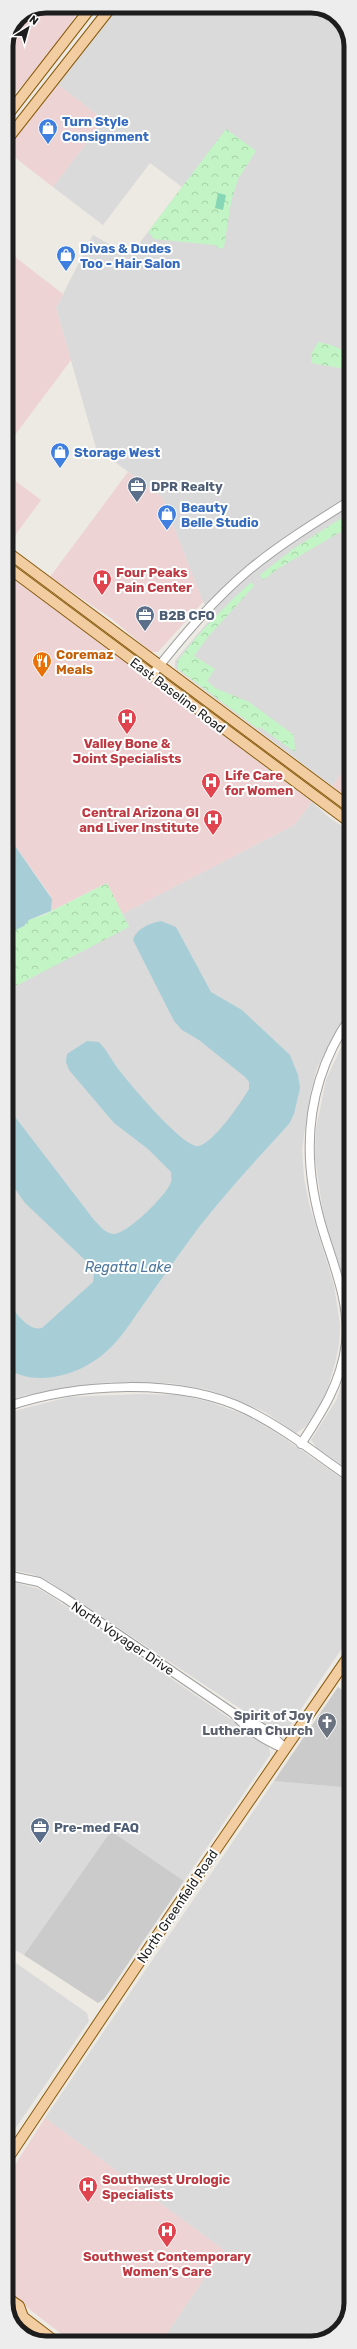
<svg xmlns="http://www.w3.org/2000/svg" width="357" height="2349" font-family="Rubik,sans-serif">
<style>
.residential{fill:#dadada}
.commercial{fill:#edd3d3}
.religious{fill:#cbcbcb}
.park{fill:url(#park-crowns)}
.pitch{fill:#87d6b5}
.water{fill:#a7ced7}
.lines{fill:none;stroke-linecap:round;stroke-linejoin:round}
.minor-casing{stroke:#a1a1a1;stroke-width:10}
.major-casing{stroke:#895b0c;stroke-width:12}
.minor{stroke:#fff;stroke-width:8}
.major{stroke:#f3cda2;stroke-width:10}
.labels{text-anchor:middle;stroke-width:4;stroke-linejoin:round;paint-order:stroke}
.shop-label{font-size:13px;font-weight:bold;fill:#366cbe;stroke:#fff;text-anchor:start}
.service-label{font-size:13px;font-weight:bold;fill:#4e5e75;stroke:#fff;text-anchor:start}
.health-label{font-size:13px;font-weight:bold;fill:#be3a42;stroke:#fff;text-anchor:start}
.food-label{font-size:13px;font-weight:bold;fill:#c56008;stroke:#fff;text-anchor:start}
.street-label{font-size:13px;fill:#1d1d1d;stroke:#fff}
.worship-label{font-size:13px;font-weight:bold;fill:#5b616d;stroke:#fff;text-anchor:end}
.water-label{font-size:14px;font-style:italic;fill:#4e789d;stroke:#fff}
.rim{fill:none;stroke:#1d1d1d;stroke-width:5}
</style>
<defs>
<pattern id="park-crowns" width="20" height="18" patternUnits="userSpaceOnUse"><rect width="20" height="18" fill="#c3f4c5"/><path d="M2 6a3 3 0 1 1 6 0M12 15a3 3 0 1 1 6 0" fill="none" stroke="#a7d1a9"/></pattern>
</defs>
<rect width="100%" height="100%" fill="#ede9e3"/>
<g class="residential">
<path d="M119,6H316L339,18L351,41V762L332,786L175,668V661L178,657L213,616L203,602L162,497L96,448L56,308L93,235L109,244L137,253L141,241L182,187L150,163L103,225L53,187L104,120L57,84Z"/>
<path d="M312,802L330,818L351,832V1007L343,1018L317,1068L310,1095L302,1149L304,1178L309,1204L334,1285L340,1325L339,1345L335,1363L328,1387L320,1405L305,1427L296,1433L265,1412L232,1398L205,1389L169,1383L112,1382L91,1384L26,1395L6,1401V991L129,926L122,914L294,825Z"/>
<path d="M351,1026V1315L337,1260L324,1220L315,1157L316,1129L326,1080Z"/>
<path d="M351,1345V1471L317,1448L311,1440L337,1399L348,1363Z"/>
<path d="M139,1394L180,1395L210,1402L248,1416L281,1436L351,1485V1635L286,1731L280,1735L48,1581L32,1574L6,1569V1413L69,1397Z"/>
<path d="M6,1580L39,1589L51,1596L268,1745L270,1751V1755L184,1881L111,1831L24,1955L6,1945Z"/>
<path d="M274,1781L351,1788V2303L341,2330L316,2343H160L224,2250L45,2118Z"/>
<path d="M6,1956L87,2013L89,2021L6,2142Z"/>
</g>
<g class="commercial">
<path d="M46,6H81L65,33L33,74L6,102V46L18,18Z"/>
<path d="M57,84L104,120L53,187L13,156L9,150L10,144Z"/>
<path d="M6,250L63,294L56,308L71,360L6,447Z"/>
<path d="M128,472L162,497L203,602L158,652H151L112,619L50,577Z"/>
<path d="M6,474L41,500L8,545L6,544Z"/>
<path d="M6,573L312,802L294,825L122,914L107,883L51,911L52,899L48,892L6,833Z"/>
<path d="M351,762V801L332,786Z"/>
<path d="M45,2118L224,2250L160,2343H73L6,2291V2179Z"/>
</g>
<g class="religious">
<path d="M338,1687L351,1697V1788L274,1781Z"/>
<path d="M111,1831L184,1881L104,1999L98,2003L24,1955Z"/>
</g>
<g class="park">
<path d="M226,129L256,151L238,179L231,202L224,247L221,249L214,245L154,239L148,232Z"/>
<path d="M318,342L331,345L351,354V370L311,363L312,353Z"/>
<path d="M351,512L349,527L279,568L263,580L260,575L293,549Z"/>
<path d="M251,582L254,586L207,638L194,656L215,669L207,681L215,688L249,702L294,735L295,752L260,727L257,728L178,669L177,662C199,632 224,607 251,582Z"/>
<path d="M107,883L129,927L6,991V954L9,953L6,947V933L24,926L29,920L44,915Z"/>
</g>
<path class="pitch" d="M218,193L226,195L223,210L215,208Z"/>
<g class="water">
<path d="M6,833L52,899L51,911L29,920L24,926L9,933H6Z"/>
<path d="M161,921L176,927L211,992L242,1010L290,1055L298,1075L300,1088L294,1114L289,1124C258,1158 227,1191 199,1227C179,1254 160,1281 141,1308C131,1322 121,1338 109,1349C84,1374 37,1389 6,1368V1300C14,1310 28,1332 42,1328L93,1282L94,1274L87,1262L25,1203L6,1176V1105L94,1220C99,1225 106,1234 114,1234C127,1234 167,1195 171,1182C172,1179 171,1176 171,1172L148,1149L114,1123L69,1070L66,1062L67,1054L87,1041L99,1042C107,1050 112,1061 119,1070C128,1082 185,1150 199,1146C215,1141 240,1104 249,1089V1082L245,1077L199,1040L182,1030L174,1021L133,940C136,929 150,923 161,921Z"/>
</g>
<g class="lines">
<g class="minor-casing">
<g id="minor">
<path d="M152,675C182,637 213,600 250,569C282,543 316,522 351,500"/>
<path d="M6,1407C76,1383 179,1377 247,1410C284,1428 317,1455 351,1478"/>
<path d="M301,1444C322,1412 341,1383 346,1343C350,1305 335,1269 324,1234C300,1158 305,1083 351,1016"/>
<path d="M6,1575L39,1582L65,1598L233,1713C247,1730 266,1741 285,1749"/>
<path d="M233,1713C253,1719 270,1733 284,1747"/>
</g>
</g>
<g class="major-casing">
<g id="major">
<path d="M6,117L92,6"/>
<path d="M6,141L112,6"/>
<path d="M6,551L351,808"/>
<path d="M6,566L351,823"/>
<path d="M6,2161L171,1915L351,1653"/>
<path d="M6,2297L19,2306L23,2317"/>
<path d="M8,2312L13,2315L23,2317L57,2343"/>
</g>
</g>
<use href="#minor" class="minor"/>
<use href="#major" class="major"/>
</g>
<defs>
<g id="shop-pin" transform="scale(1)"><path d="M0 17L-7.5 6A9.5 9.5 0 1 1 7.5 6Z" fill="#3f7fe0" stroke="#fff"/><path d="M-5-2.5h2.3a2.7 3.5 0 0 1 5.4 0H5L5.5 6h-11ZM-1.5-2.5h3a1.5 2.3 0 0 0-3 0Z" fill="#fff"/></g>
<g id="office-pin" transform="scale(1)"><path d="M0 17L-7.5 6A9.5 9.5 0 1 1 7.5 6Z" fill="#5c6f8a" stroke="#fff"/><path d="M-6-3h4V-5.5h4V-3h4V5H-6ZM-1-4.5V-3h2v-1.5ZM-6 0V1H6V0Z" fill="#fff"/></g>
<g id="hospital-pin" transform="scale(1)"><path d="M0 17L-7.5 6A9.5 9.5 0 1 1 7.5 6Z" fill="#e0444e" stroke="#fff"/><path d="M-5-5h3v3.5h4V-5h3V5h-3V1.5h-4V5h-3Z" fill="#fff"/></g>
<g id="restaurant-pin" transform="scale(1)"><path d="M0 17L-7.5 6A9.5 9.5 0 1 1 7.5 6Z" fill="#e8710a" stroke="#fff"/><path d="M-5-6h1v4h1v-4h1v4h1v-4h1v5L-1.5 .5V6h-2V.5L-5-1ZM5-6V6H3V1.5H1.5Q1.5-4 5-6Z" fill="#fff"/></g>
<g id="church-pin" transform="scale(1)"><path d="M0 17L-7.5 6A9.5 9.5 0 1 1 7.5 6Z" fill="#6b7280" stroke="#fff"/><path d="M-1.2-6h2.4v3.5h3.3v2.4h-3.3V6h-2.4V-.1h-3.3v-2.4h3.3Z" fill="#fff"/></g>
</defs>
<g fill-rule="evenodd">
<use href="#shop-pin" x="48" y="128"/>
<use href="#shop-pin" x="66" y="255"/>
<use href="#shop-pin" x="60" y="452"/>
<use href="#office-pin" x="137" y="486"/>
<use href="#shop-pin" x="167" y="514"/>
<use href="#hospital-pin" x="102" y="579"/>
<use href="#office-pin" x="145" y="615"/>
<use href="#restaurant-pin" x="42" y="661"/>
<use href="#hospital-pin" x="127" y="718"/>
<use href="#hospital-pin" x="211" y="782"/>
<use href="#hospital-pin" x="213" y="819"/>
<use href="#church-pin" x="327" y="1722"/>
<use href="#office-pin" x="40" y="1827"/>
<use href="#hospital-pin" x="88" y="2186"/>
<use href="#hospital-pin" x="167" y="2231"/>
</g>
<g class="labels">
<g class="shop-label">
<text x="62" y="126">Turn Style<tspan x="62" dy="15">Consignment</tspan></text>
<text x="80" y="253">Divas &amp; Dudes<tspan x="80" dy="15">Too - Hair Salon</tspan></text>
<text x="74" y="457">Storage West</text>
<text x="181" y="512">Beauty<tspan x="181" dy="15">Belle Studio</tspan></text>
</g>
<g class="service-label">
<text x="151" y="491">DPR Realty</text>
<text x="159" y="620">B2B CFO</text>
<text x="54" y="1832">Pre-med FAQ</text>
</g>
<g class="health-label">
<text x="116" y="577">Four Peaks<tspan x="116" dy="15">Pain Center</tspan></text>
<text x="127" y="748" text-anchor="middle">Valley Bone &amp;<tspan x="127" dy="15">Joint Specialists</tspan></text>
<text x="225" y="780">Life Care<tspan x="225" dy="15">for Women</tspan></text>
<text x="199" y="817" text-anchor="end">Central Arizona GI<tspan x="199" dy="15">and Liver Institute</tspan></text>
<text x="102" y="2184">Southwest Urologic<tspan x="102" dy="15">Specialists</tspan></text>
<text x="167" y="2261" text-anchor="middle">Southwest Contemporary<tspan x="167" dy="15">Women’s Care</tspan></text>
</g>
<g class="food-label">
<text x="56" y="659">Coremaz<tspan x="56" dy="15">Meals</tspan></text>
</g>
<g class="street-label">
<text transform="translate(178 695) rotate(37)" y="5">East Baseline Road</text>
<text transform="translate(123 1638) rotate(34)" y="5">North Voyager Drive</text>
<text transform="translate(177 1906) rotate(-56)" y="5">North Greenfield Road</text>
</g>
<g class="worship-label">
<text x="313" y="1720">Spirit of Joy<tspan x="313" dy="15">Lutheran Church</tspan></text>
</g>
<g class="water-label">
<text x="128" y="1272">Regatta Lake</text>
</g>
</g>
<path d="M0 0H357V2349H0ZM46 13H311A33 33 0 0 1 344 46V2303A33 33 0 0 1 311 2336H46A33 33 0 0 1 13 2303V46A33 33 0 0 1 46 13Z" fill="#ededed" fill-rule="evenodd"/>
<path class="rim" d="M46 13H311A33 33 0 0 1 344 46V2303A33 33 0 0 1 311 2336H46A33 33 0 0 1 13 2303V46A33 33 0 0 1 46 13Z"/>
<g transform="translate(28 28) rotate(37)" stroke="#ffffff" stroke-width="3" paint-order="stroke">
<path d="M0-3L7 15L0 10L-7 15Z" fill="#1d1d1d"/>
<text y="-6" font-size="11" font-weight="bold" text-anchor="middle" fill="#1d1d1d">N</text>
</g>
</svg>
